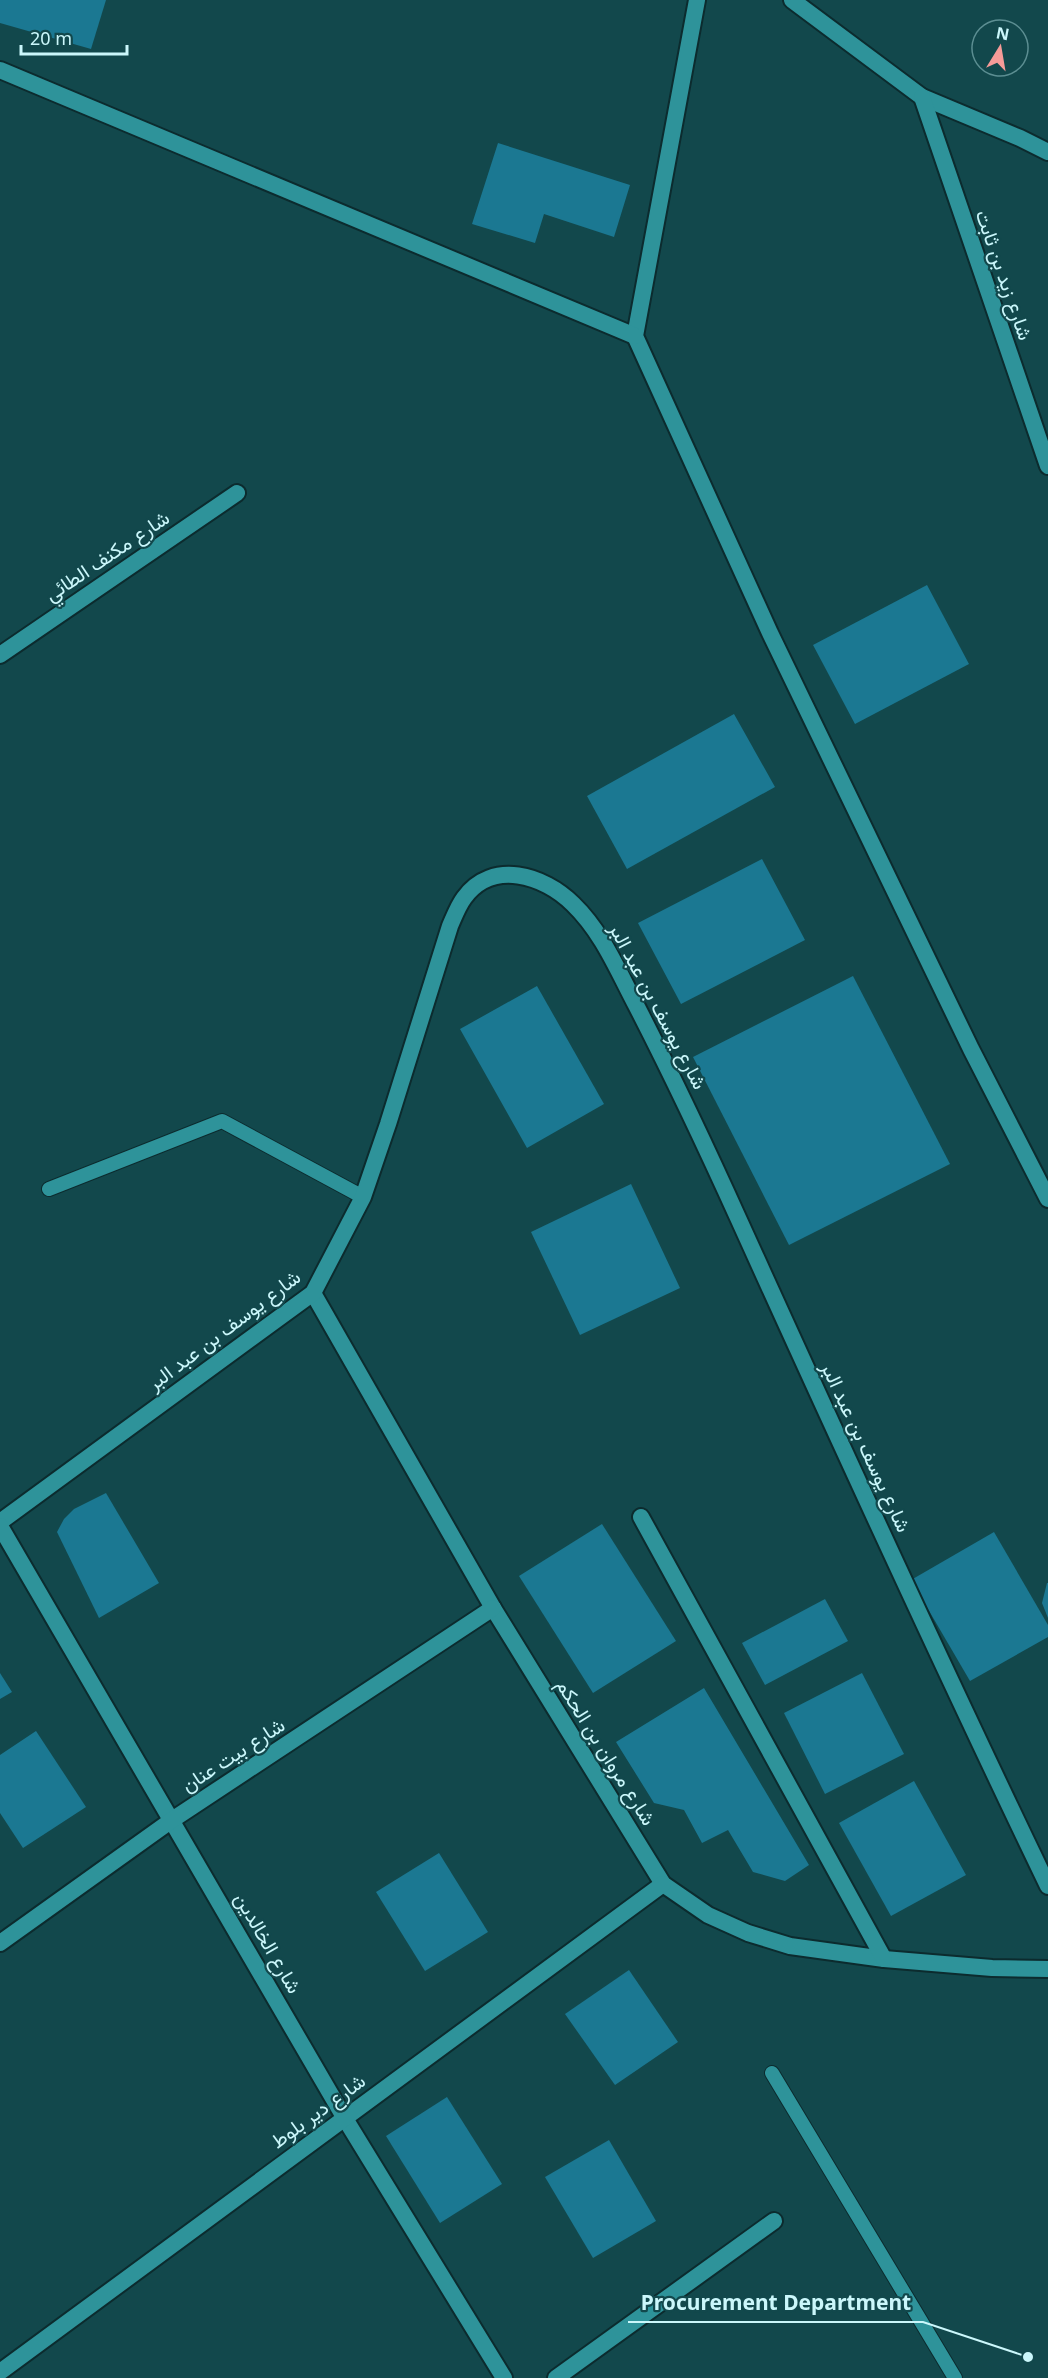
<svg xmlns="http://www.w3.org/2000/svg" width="1048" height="2378" font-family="'Noto Sans',Vazirmatn,sans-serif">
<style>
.building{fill:#1b7892}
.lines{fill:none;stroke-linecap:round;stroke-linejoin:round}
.service-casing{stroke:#0c2b2e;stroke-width:16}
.minor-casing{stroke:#0c2b2e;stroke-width:20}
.service{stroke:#2e939a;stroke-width:14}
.minor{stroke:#2e939a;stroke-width:16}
.labels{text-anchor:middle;stroke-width:4.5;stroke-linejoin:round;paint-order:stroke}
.street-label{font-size:20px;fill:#cbf7fb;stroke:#12484c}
.leader{fill:none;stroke:#cbf7fb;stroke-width:2}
.callout-dot{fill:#cbf7fb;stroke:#12484c;stroke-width:2}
.callout-label{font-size:21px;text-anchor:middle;font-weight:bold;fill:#cbf7fb;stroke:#12484c;stroke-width:4.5;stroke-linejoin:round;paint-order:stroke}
</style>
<rect width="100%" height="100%" fill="#12484c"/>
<g class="building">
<path d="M0,0H106L91,49L0,23Z"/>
<path d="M498,143L630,185L614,237L544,214L535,243L472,224Z"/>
<path d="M927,585L969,664L855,724L813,645Z"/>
<path d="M734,714L775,787L627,869L587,796Z"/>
<path d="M762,859L805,940L681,1004L638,923Z"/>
<path d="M853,976L950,1164L789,1245L693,1057Z"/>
<path d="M537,986L604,1104L527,1148L460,1029Z"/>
<path d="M631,1184L680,1288L580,1335L531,1232Z"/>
<path d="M106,1493L159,1583L99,1618L57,1532L64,1519L74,1509Z"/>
<path d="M602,1524L676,1641L593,1693L519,1576Z"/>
<path d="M994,1532L1048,1625V1637L970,1681L911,1580Z"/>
<path d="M1047,1583H1048V1618L1042,1603Z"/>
<path d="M825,1599L848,1641L765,1685L742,1643Z"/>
<path d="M0,1673L12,1692L0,1699Z"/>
<path d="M862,1673L904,1754L825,1794L784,1713Z"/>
<path d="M704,1688L809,1865L785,1881L753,1872L728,1830L702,1843L684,1810L654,1803L616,1742Z"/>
<path d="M36,1731L86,1807L23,1848L0,1813V1755Z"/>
<path d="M914,1781L966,1875L891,1916L839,1823Z"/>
<path d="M439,1853L488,1932L425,1971L376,1892Z"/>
<path d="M629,1970L678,2042L615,2085L565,2014Z"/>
<path d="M447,2097L502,2184L440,2223L386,2136Z"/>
<path d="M609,2140L656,2221L593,2258L545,2177Z"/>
</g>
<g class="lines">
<g class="service-casing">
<g id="service">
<path d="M49,1189L222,1121L363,1197"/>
<path d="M772,2073L955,2378"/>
</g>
</g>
<g class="minor-casing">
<g id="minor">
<path d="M697,0L635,336L770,633L971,1049L1048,1199"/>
<path d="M792,0L922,97L1020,138L1048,152"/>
<path d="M0,70L635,336"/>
<path d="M922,97L1048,466"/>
<path d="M0,655L237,493"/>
<path d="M313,1293L493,1608L663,1884L708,1915L748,1933L790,1946L884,1959L992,1968L1048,1969"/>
<path d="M641,1517L884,1959"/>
<path d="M0,1522L313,1293L363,1197L388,1124L450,926C454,917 458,906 464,898C492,859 544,875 573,904C602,932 617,969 636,1005C672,1075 706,1147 739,1220C840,1443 942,1666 1048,1886"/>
<path d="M0,1526L344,2117L504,2378"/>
<path d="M0,1943L172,1820L493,1608"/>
<path d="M0,2372L663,1884"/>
<path d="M556,2378L774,2221"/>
</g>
</g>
<use href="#service" class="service"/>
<use href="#minor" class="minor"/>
</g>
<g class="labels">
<g class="street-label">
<text transform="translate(1004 275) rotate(71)" y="7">شارع زيد بن ثابت</text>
<text transform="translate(107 556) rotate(-34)" y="7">شارع مكنف الطائي</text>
<text transform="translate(658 1006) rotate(62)" y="7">شارع يوسف بن عبد البر</text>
<text transform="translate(224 1330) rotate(-37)" y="7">شارع يوسف بن عبد البر</text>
<text transform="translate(866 1447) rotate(65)" y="7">شارع يوسف بن عبد البر</text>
<text transform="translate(606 1752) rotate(58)" y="7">شارع مروان بن الحكم</text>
<text transform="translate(233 1755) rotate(-33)" y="7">شارع بيت عنان</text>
<text transform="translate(268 1943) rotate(60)" y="7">شارع الخالدين</text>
<text transform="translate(318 2111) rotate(-36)" y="7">شارع دير بلوط</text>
</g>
</g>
<path class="leader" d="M1028 2357L923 2322H628"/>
<circle class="callout-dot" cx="1028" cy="2357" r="6"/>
<g class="callout-label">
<text x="776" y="2310">Procurement Department</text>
</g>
<g transform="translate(1000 48) rotate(11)"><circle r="28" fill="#12484c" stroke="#5c8e92" stroke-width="1.5"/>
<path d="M0-4.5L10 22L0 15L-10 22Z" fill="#f59b98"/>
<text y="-9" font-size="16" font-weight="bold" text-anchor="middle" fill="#cbf7fb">N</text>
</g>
<path d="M21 45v9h106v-9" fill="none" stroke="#cbf7fb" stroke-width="3"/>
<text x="30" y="45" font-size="18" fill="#cbf7fb" stroke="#12484c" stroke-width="4.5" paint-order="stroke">20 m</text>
</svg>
